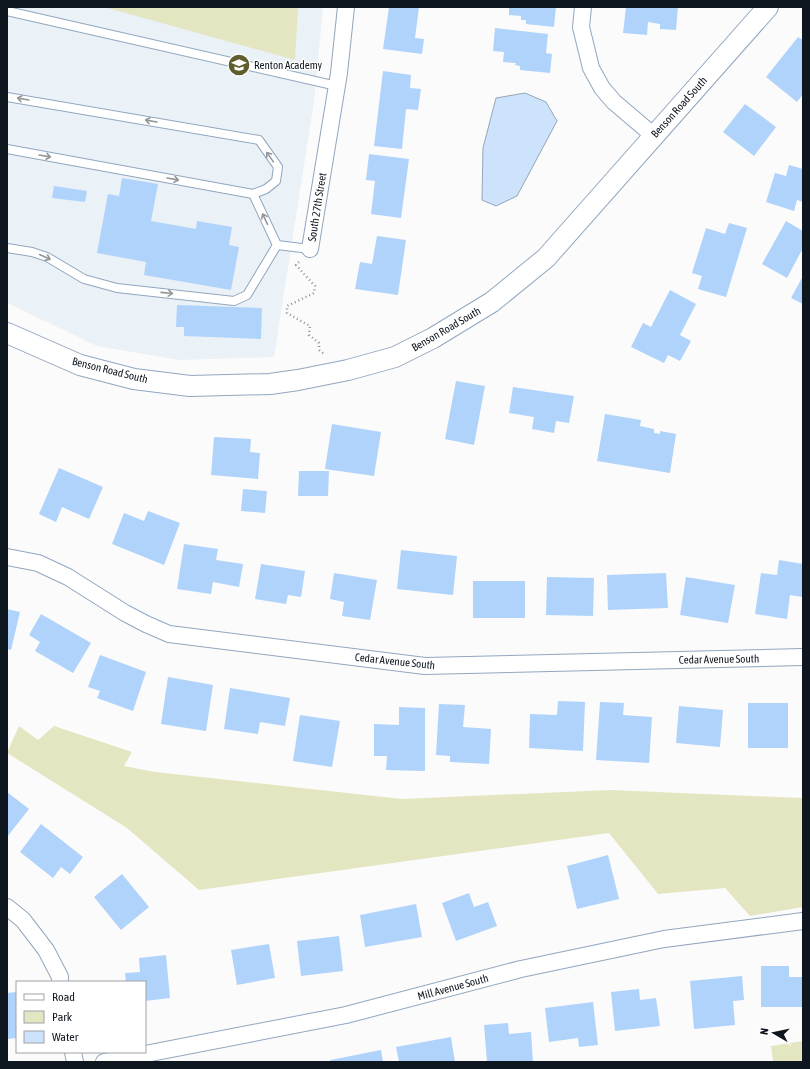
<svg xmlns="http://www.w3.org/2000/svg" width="810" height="1069" font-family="'Asap Condensed',sans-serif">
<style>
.built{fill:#eaf1f7}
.green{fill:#e4e6c2}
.water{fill:#cde3fb;stroke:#94a6b9}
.building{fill:#b0d3fb}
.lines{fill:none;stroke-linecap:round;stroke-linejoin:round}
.service-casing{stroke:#91a7bf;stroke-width:10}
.minor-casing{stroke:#91a7bf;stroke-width:18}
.tertiary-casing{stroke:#91a7bf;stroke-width:22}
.path{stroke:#909498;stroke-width:2.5;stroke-dasharray:1 3;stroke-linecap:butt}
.service{stroke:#fff;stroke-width:8}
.minor{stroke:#fff;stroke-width:16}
.tertiary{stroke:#fff;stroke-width:20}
.oneway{stroke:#93969a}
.labels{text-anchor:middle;stroke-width:3;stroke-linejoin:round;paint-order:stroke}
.poi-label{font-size:11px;fill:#0e161f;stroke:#fff;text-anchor:start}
.street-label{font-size:11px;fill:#0e161f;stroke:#fff}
</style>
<rect width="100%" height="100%" fill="#fbfbfb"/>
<path class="built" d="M7,7H323L314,101L274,357L179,360L97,346L7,303Z"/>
<g class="green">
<path d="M104,7H298L295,60Z"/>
<path d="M19,726L38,740L54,726L132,752L124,766L155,772L402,799L610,790L803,798V907L750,916L725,888L658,894L609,833L199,890L127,828L7,753Z"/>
<path d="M803,1041V1062H773L771,1046Z"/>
</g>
<path class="water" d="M525,93L546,102L557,121L517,196L496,206L482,200L483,148L496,98Z"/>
<g class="building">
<path d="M389,7H419L415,38L424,39L422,54L383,49Z"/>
<path d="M509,7H556L554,27L526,24V20H521V16L509,15Z"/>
<path d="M626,7H678L676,30L660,29V24L648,22L647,35L623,33Z"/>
<path d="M495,28L548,34L546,53L552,54L550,73L520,70V66L515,65L516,63L503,62L504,52L493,51Z"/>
<path d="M798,37L803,40V94L797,102L766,77Z"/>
<path d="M383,71L411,75L410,88L421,89L418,110L406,109L402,149L374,146Z"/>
<path d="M745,104L776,127L754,156L723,132Z"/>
<path d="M369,154L409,159L401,218L371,214L375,181L366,180Z"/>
<path d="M789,165L803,169V202L797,200L794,211L766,202L775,173L786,176Z"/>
<path d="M122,178L158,184L151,221L196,229L197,221L232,227L229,245L239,247L231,290L144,275L146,262L97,253L108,194L119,196Z"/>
<path d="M54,186L87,191L85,202L52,198Z"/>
<path d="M786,221L803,231V248L787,278L762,264Z"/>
<path d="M729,223L747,228L726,297L698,289L702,276L692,273L706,228L725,234Z"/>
<path d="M377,236L406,240L398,295L355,289L360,262L372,264Z"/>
<path d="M803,276V304L791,298Z"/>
<path d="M670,290L696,304L680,335L691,341L680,361L668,355L664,363L631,347L643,323L651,327Z"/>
<path d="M177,305L262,308L261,339L184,336V327H176Z"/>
<path d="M456,381L485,386L474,445L445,439Z"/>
<path d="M513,387L574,396L569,423L556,421L554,433L532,429L534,417L509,413Z"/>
<path d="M605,414L641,420L640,426L654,429V433L660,434V431L676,434L670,473L597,461Z"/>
<path d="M332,424L381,432L374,476L325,469Z"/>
<path d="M214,437L251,439L250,452L260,453L258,479L211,475Z"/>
<path d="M59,468L103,487L89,519L62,507L56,522L39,514Z"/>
<path d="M299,471H329L328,496H298Z"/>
<path d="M243,489L267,491L265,513L241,511Z"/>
<path d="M148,511L180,523L164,565L112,544L124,513L144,521Z"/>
<path d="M184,544L218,549L216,560L243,564L239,587L213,582L211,594L177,589Z"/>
<path d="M401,550L457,556L453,595L397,589Z"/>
<path d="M779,560L803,564V597L790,595L787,619L755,614L761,573L777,575Z"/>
<path d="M261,564L305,571L301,597L288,595L286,604L255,599Z"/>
<path d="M334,573L377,580L370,620L342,616L344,602L330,599Z"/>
<path d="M666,573L668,608L608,610L607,575Z"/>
<path d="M547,577L594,578L593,616L546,615Z"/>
<path d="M686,577L735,585L728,623L680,615Z"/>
<rect x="473" y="581" width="52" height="37"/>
<path d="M7,609L20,612L11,650L7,649Z"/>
<path d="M41,614L91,643L73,673L35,651L40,642L29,635Z"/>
<path d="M100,655L146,672L133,711L97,698L100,691L88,687Z"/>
<path d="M168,677L213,685L206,731L161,724Z"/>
<path d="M230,688L290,698L285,726L260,722L258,734L224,729Z"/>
<path d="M558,701L585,702L583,751L529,748L530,714L557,715Z"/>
<path d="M600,702L624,703L623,715L652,717L649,763L596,760Z"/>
<rect x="748" y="703" width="40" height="45"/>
<path d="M439,704L465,705L463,727L491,729L489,764L450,762V756L436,755Z"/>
<path d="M679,706L723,710L720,747L676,743Z"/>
<path d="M399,707L425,708V771L386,770L387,756H374V724L399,725Z"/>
<path d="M300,715L340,721L332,767L293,761Z"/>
<path d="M7,792L29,809L7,837Z"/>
<path d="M41,824L83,857L70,874L61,867L53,878L20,852Z"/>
<path d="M608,855L619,899L577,909L567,866Z"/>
<path d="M122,874L149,907L121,930L94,897Z"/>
<path d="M469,893L474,907L488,902L497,926L456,941L442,903Z"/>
<path d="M416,904L422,937L365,947L360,915Z"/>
<path d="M339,936L343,971L301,976L297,941Z"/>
<path d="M269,944L275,978L237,985L231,950Z"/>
<path d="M166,955L170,998L145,1001V982H126L125,973L140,972L139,958Z"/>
<path d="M761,966H789V977H803V1007H761Z"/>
<path d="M742,976L744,1000L733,1001L735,1025L694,1029L690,981Z"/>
<path d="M639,989L640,1000L656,998L660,1026L615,1031L611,992Z"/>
<path d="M16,992L17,1010V1038L7,1039V993Z"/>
<path d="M593,1002L598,1045L579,1047L578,1038L549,1042L545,1008Z"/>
<path d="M508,1023L509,1034L531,1032L533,1062H487L484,1025Z"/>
<path d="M451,1037L455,1062H399L396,1047Z"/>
<path d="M381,1050L383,1062H330V1060Z"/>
</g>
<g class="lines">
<g class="service-casing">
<g id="service">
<path d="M7,11L337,86"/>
<path d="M7,97L259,140L278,167L276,181L266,189L253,194L7,149"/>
<path d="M253,194L277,245"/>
<path d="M277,245L310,249"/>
<path d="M7,248L32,252L47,257L84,279L117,288L234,301L247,295L277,245"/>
</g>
</g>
<g class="minor-casing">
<g id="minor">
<path d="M583,7L581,27L591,68L602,88L614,102L654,136"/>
<path d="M310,249L339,73L346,7"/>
<path d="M7,557L38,563L68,577L125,613L146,624L169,634L425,666L803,657"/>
<path d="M7,907L23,920L46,950L60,977V982"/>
<path d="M73,1052L75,1062"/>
<path d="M104,1062L346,1015L521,969L664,939L803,921"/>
</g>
</g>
<g class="tertiary-casing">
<path id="tertiary" d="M7,333L80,365L134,379L190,386L270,384L298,380L348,370L395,357L433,338L492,302L546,258L768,7"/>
</g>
<path class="path" d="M299,262L296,265L315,286L314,293L287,306V313L310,326L309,335L319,343V350L324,354"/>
<use href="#service" class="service"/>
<use href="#minor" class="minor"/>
<use href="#tertiary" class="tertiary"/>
</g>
<defs><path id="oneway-shaft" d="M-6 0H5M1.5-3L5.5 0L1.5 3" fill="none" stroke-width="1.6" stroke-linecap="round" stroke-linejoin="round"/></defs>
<g class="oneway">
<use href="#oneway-shaft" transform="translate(23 99) rotate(-170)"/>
<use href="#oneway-shaft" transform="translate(151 121) rotate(-170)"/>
<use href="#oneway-shaft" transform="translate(45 156) rotate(10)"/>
<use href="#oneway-shaft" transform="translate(270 157) rotate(-125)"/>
<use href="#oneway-shaft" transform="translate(173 179) rotate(10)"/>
<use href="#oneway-shaft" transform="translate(265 219) rotate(-115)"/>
<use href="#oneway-shaft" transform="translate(45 257) rotate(24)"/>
<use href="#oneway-shaft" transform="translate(167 293) rotate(6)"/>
</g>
<defs>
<g id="school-disc" transform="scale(1.15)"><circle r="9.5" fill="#5d5e2b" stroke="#fff"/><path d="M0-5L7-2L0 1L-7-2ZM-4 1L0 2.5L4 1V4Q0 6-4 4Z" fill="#fff"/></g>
</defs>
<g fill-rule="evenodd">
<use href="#school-disc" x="239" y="65"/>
</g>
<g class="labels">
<g class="poi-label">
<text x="254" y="69">Renton Academy</text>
</g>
<g class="street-label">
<text transform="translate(679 107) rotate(-48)" y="4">Benson Road South</text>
<text transform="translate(317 207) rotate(-81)" y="4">South 27th Street</text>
<text transform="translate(446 329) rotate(-30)" y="4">Benson Road South</text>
<text transform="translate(110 370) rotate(14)" y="4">Benson Road South</text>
<text transform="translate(719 659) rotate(-1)" y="4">Cedar Avenue South</text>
<text transform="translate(395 661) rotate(6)" y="4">Cedar Avenue South</text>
<text transform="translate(453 987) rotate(-15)" y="4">Mill Avenue South</text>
</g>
</g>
<rect width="810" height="1069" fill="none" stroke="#0e161f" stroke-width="16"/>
<rect x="16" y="981" width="130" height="72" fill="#ffffff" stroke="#9fa2a5"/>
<rect x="24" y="994" width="20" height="6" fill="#ffffff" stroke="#9fa2a5"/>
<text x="52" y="1001" font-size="12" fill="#0e161f">Road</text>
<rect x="24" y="1011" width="20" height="12" fill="#e4e6c2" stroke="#9fa2a5"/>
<text x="52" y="1021" font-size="12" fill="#0e161f">Park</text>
<rect x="24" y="1031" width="20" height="12" fill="#cde3fb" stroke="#9fa2a5"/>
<text x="52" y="1041" font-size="12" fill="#0e161f">Water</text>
<g transform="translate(774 1033) rotate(279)" stroke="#ffffff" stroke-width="3" paint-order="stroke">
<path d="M0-3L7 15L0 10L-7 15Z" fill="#0e161f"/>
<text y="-6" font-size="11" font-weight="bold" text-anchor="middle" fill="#0e161f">N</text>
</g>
</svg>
